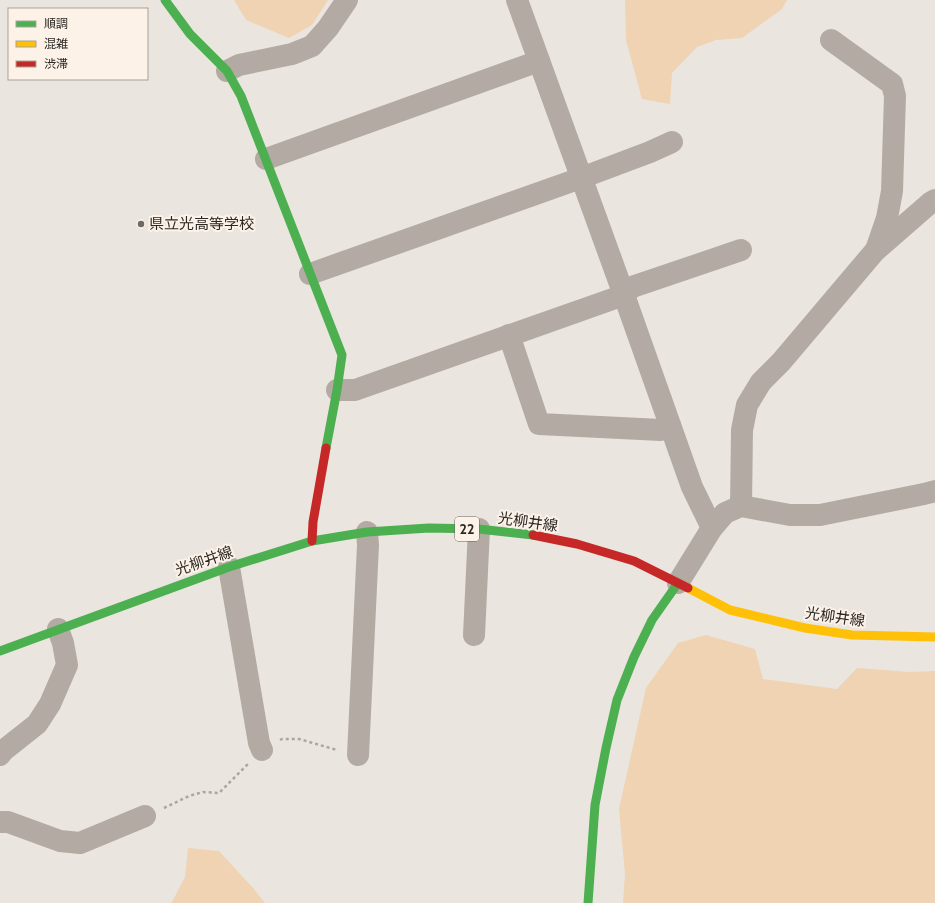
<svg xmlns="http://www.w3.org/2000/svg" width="935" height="903" font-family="Cabin,'Noto Sans JP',sans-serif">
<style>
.green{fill:#efd3b2}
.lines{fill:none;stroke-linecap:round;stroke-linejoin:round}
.path{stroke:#aca69f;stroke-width:2.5;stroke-dasharray:3 3;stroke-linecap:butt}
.street{stroke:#b3aba3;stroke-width:22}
.fast{stroke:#4caf50;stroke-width:9}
.slow{stroke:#ffc107;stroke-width:9}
.jam{stroke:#c62828;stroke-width:9}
.poi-dot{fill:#6e6b66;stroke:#fcf2e8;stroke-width:1.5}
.labels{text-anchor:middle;stroke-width:4;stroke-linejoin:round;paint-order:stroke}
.shield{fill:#fcf2e8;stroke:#6a6560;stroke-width:1}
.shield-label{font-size:14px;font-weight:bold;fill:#2c2925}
.poi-label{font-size:15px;fill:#2c2925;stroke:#fcf2e8;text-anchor:start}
.street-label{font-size:15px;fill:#2c2925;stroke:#fcf2e8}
</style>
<rect width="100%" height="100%" fill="#eae5df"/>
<g class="green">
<path d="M234,0H328L312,25L289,38L246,20Z"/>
<path d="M625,0H787L782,9L742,38L716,40L697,47L672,73L670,104L642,99L626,40Z"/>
<path d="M706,635L755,649L763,679L837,689L857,668L909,672L935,671V903H623L625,874L619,809L646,688L678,643Z"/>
<path d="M188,848L219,851L253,888L265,903H170L172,902L185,877Z"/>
</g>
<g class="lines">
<g class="path">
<path d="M280,740L282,739H299L337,750"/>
<path d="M164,808L189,796L203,792L219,793L248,764"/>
</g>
<g class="street">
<path d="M517,0L624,295L692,487L712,528"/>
<path d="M831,40L892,84L895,96L892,191L887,218L876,250"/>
<path d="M227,71L239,65L292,54L312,46L328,28L347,0"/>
<path d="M266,159L539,61"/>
<path d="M310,274L581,178L650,152L672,142"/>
<path d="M509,335L539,424L661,430L670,425"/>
<path d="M337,390H355L624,295L632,287L741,250"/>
<path d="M741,506L742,430L747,405L761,382L781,362L875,251L930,203L935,200"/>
<path d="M229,567L259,743L262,750"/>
<path d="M678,583L712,528L725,513L741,506L790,515H820L924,494L935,491"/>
<path d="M474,635L479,529"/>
<path d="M0,755L3,751L37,724L50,704L67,665L63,643L58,629"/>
<path d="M358,755L368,545L367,532"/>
<path d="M0,822H8L60,841L80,843L145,816"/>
</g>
<g class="fast">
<path d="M165,0L190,34L227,71L241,96L342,355L337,390L326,448"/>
<path d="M0,651L229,567L312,541L367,532L429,528L479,529L533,535"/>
<path d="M588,903L595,805L606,748L617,700L634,657L652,620L678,583"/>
</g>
<path class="slow" d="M688,588L730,610L805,628L852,635L935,637"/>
<g class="jam">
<path d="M533,535L577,544L634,561L688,588"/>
<path d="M312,541L313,522L326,448"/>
</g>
</g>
<circle class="poi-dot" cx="141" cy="224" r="4"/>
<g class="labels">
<rect class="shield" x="455" y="517" width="24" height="24" rx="3"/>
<g class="shield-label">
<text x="467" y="534">22</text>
</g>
<g class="poi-label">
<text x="149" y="229">県立光高等学校</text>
</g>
<g class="street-label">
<text transform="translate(528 522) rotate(8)" y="5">光柳井線</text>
<text transform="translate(204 561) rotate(-19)" y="5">光柳井線</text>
<text transform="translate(835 617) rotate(8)" y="5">光柳井線</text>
</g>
</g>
<rect x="8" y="8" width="140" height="72" fill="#fcf2e8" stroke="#a9a29a"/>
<rect x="16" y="21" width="20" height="6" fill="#4caf50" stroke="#a9a29a"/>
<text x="44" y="28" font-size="12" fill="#2c2925">順調</text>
<rect x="16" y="41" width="20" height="6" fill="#ffc107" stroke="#a9a29a"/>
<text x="44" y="48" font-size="12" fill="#2c2925">混雑</text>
<rect x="16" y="61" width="20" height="6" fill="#c62828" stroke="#a9a29a"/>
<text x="44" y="68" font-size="12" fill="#2c2925">渋滞</text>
</svg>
